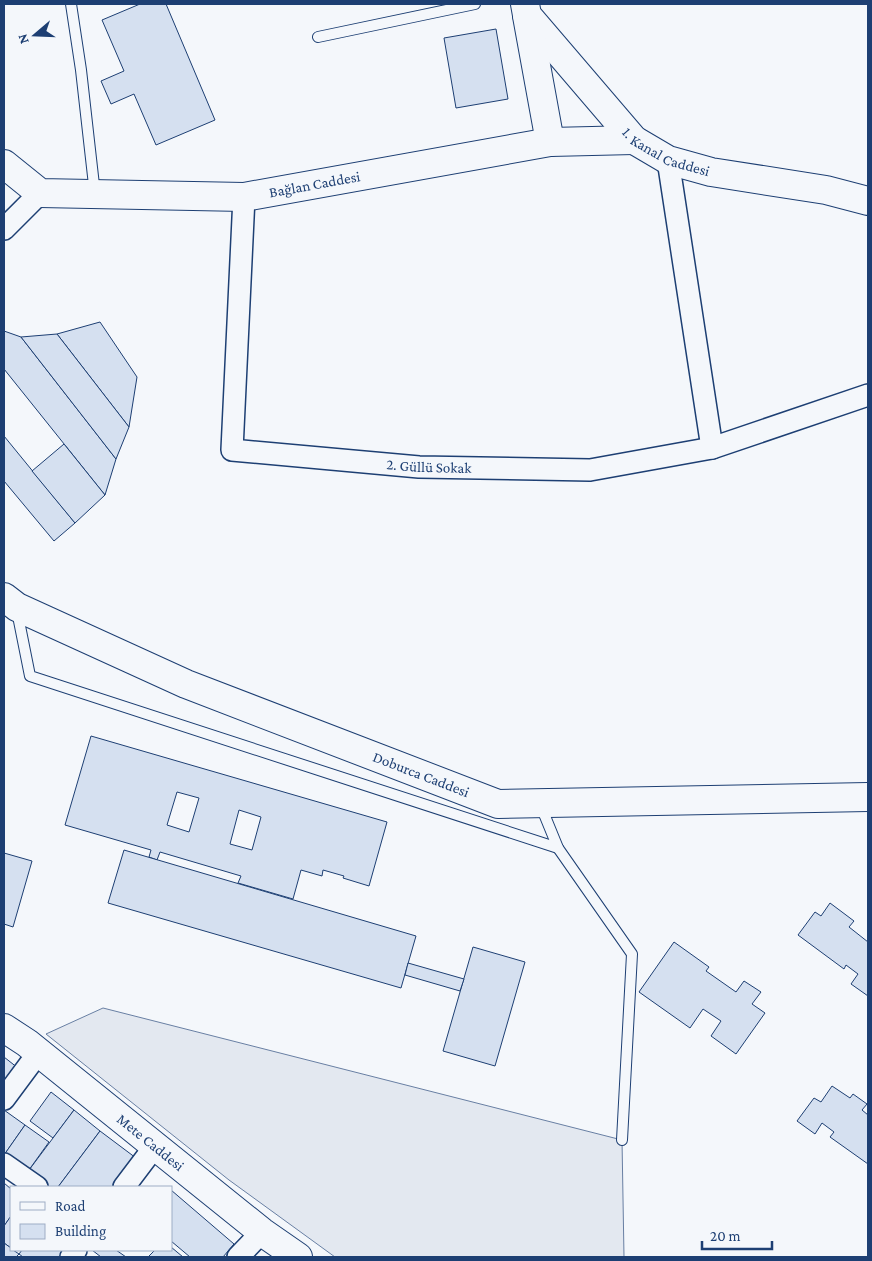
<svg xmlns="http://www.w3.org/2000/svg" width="872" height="1261" font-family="'Crimson Pro',serif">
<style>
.parking{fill:#e3e8f0;stroke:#687fa3}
.building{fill:#d5e0f0;stroke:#1d3f73;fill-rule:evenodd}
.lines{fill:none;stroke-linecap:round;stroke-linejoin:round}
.lane-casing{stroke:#1d3f73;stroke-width:12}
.street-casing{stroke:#1d3f73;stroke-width:24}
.secondary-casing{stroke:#1d3f73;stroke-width:30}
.lane{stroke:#f4f7fb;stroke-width:10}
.street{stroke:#f4f7fb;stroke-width:21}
.secondary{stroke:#f4f7fb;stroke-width:28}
.labels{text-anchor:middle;stroke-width:4;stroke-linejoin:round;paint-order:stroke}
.street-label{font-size:15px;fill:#1d3f73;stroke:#f4f7fb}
</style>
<rect width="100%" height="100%" fill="#f4f7fb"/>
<path class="parking" d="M103,1008L622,1140L624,1257H335L229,1180L46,1034Z"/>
<g class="building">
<path d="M140,4H166L215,120L156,145L134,94L111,104L101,81L124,71L102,20Z"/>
<path d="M496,29L508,99L456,108L444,38Z"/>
<path d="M100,322L137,377L129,427L57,334Z"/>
<path d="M4,331L21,337L116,459L105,495L4,369Z"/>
<path d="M57,334L129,427L116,459L21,337Z"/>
<path d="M4,436L75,523L54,541L4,481Z"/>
<path d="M64,444L105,495L75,523L32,471Z"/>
<path d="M91,736L387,822L369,886L343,878L344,876L323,870L322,876L301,870L293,899L238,883L241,876L160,852L157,860L149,857L151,850L65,825ZM177,792L199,798L189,832L167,825ZM239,810L261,817L252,850L230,844Z"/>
<path d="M124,850L416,936L401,988L108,903Z"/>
<path d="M4,853L32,861L13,927L4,924Z"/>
<path d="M830,903L854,921L849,927L868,942V996L851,984L858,974L846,965L844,969L798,935L815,912L821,916Z"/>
<path d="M674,942L709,967L706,971L736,992L744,981L761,992L752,1004L765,1013L736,1054L711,1036L721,1021L703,1009L690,1028L639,992Z"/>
<path d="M473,947L525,962L495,1066L443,1051Z"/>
<path d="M408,963L464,979L460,991L405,975Z"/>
<path d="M4,1057L23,1072L4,1097Z"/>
<path d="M832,1086L850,1098L853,1094L867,1104L862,1110L868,1115V1164L830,1137L834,1132L822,1123L815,1134L797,1121L814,1098L821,1102Z"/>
<path d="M51,1092L74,1110L53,1138L30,1121Z"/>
<path d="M4,1110L25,1125L4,1155Z"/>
<path d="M74,1110L100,1131L58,1187H44L26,1174Z"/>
<path d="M25,1125L49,1142L26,1174L4,1155Z"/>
<path d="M100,1131L136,1158L114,1187H58Z"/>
<path d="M4,1183L11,1189V1216L4,1226Z"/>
<path d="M171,1190L234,1244L223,1257H190L171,1241Z"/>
<path d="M11,1216V1248L4,1243V1226Z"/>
<path d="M4,1243L11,1248V1250H13L19,1254L16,1257H4Z"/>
<path d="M171,1247L183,1257H148L155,1250H171Z"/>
<path d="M22,1250H71L65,1257H23L19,1254Z"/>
<path d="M92,1250H116L126,1257H101Z"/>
</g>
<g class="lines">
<g class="lane-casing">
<g id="lane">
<path d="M71,4L81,70L95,194"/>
<path d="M318,37L475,4"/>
<path d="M17,611L30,676L558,848"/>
<path d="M540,804L558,848L632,954L622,1140"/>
</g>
</g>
<g class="street-casing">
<g id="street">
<path d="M668,160L712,448"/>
<path id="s1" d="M244,197L232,450L419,467L590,470L712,448L868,395"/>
<path d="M4,229L40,193"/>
<path d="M4,1099L30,1064"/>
<path d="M4,1164L37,1187"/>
<path d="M124,1187L155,1146"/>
<path d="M71,1257L76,1250"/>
<path d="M238,1257L262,1232"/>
</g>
</g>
<g class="secondary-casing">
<g id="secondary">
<path id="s2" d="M525,4L527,15L634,140L668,160L711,172L826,190L868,201"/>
<path d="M527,16L550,142"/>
<path id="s3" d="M4,164L40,193L244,197L550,142L634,140"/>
<path id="s4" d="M4,597L17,607L186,684L498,804L868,797"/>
<path id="s5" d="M4,1028L27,1043L262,1232L298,1257"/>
</g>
</g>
<use href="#lane" class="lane"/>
<use href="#street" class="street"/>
<use href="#secondary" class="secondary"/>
</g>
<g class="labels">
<g class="street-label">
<text dy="5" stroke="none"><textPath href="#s2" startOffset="210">1. Kanal Caddesi</textPath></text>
<text dy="5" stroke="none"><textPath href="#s3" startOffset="322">Bağlan Caddesi</textPath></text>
<text dy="5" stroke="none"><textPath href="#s1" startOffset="451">2. Güllü Sokak</textPath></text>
<text dy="5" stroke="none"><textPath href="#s4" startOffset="454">Doburca Caddesi</textPath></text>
<text dy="5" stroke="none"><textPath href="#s5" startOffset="186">Mete Caddesi</textPath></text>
</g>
</g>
<rect width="872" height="1261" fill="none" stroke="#1d3f73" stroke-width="10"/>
<rect x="10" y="1186" width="162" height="65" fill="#f4f7fb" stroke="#9eadc5"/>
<rect x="20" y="1202" width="25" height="8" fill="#f4f7fb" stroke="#9eadc5"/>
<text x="55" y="1211" font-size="15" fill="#1d3f73">Road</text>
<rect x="20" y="1224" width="25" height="15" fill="#d5e0f0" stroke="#9eadc5"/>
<text x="55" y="1236" font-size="15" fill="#1d3f73">Building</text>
<g transform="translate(35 35) rotate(251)" stroke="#f4f7fb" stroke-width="4" paint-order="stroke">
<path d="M0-4L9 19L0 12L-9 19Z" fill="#1d3f73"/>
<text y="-8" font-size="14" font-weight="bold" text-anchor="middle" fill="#1d3f73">N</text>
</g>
<path d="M702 1241v8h70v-8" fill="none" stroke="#1d3f73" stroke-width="2.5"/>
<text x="710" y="1241" font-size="15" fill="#1d3f73" stroke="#f4f7fb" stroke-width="4" paint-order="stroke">20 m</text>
</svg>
